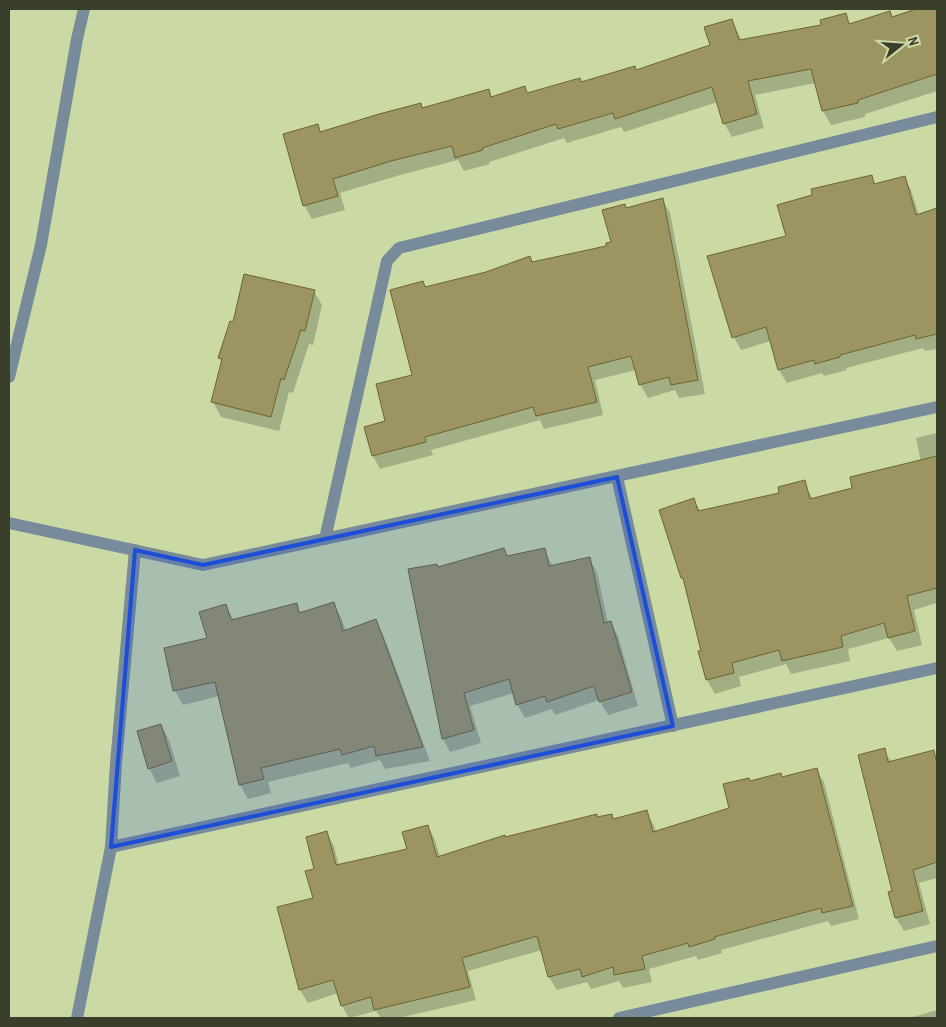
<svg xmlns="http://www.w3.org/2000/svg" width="946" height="1027" font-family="'Archivo Narrow',sans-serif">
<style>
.shadow{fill:#0003}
.building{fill:#9d9561;stroke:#6c6431}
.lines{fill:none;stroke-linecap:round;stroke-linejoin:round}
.minor{stroke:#778b9a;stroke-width:12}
.marked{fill:#1d4ed8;fill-opacity:0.2;stroke:#1d4ed8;stroke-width:4;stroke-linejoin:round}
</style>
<rect width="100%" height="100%" fill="#cbdaa5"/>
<g class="shadow">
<path d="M920,9H937V91L865,114V117L831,125L823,111L816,83L755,95L764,128L732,137L724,123L718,102L624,132L621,127L567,143L564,138L489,162L490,164L464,171L458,160L400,175L340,193L345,210L312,219L304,205L317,125L322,133L421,105L423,109L488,90L492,98L524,88L528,94L636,71L711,46L732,20L742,41L823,26L845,15L851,25L893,18Z"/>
<path d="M871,176L876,185L904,177L911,190L919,215L937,210V349L925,351L923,348L846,368L847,370L824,376L822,373L787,383L779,370L771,341L741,350L734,337L787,237Z"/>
<path d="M662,199L670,213L705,394L679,398L675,390L648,398L640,384L636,370L595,380L603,415L544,429L540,420L431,450L433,455L380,469L373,456L387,422L414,375L422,282L425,288L486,273L529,257L533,263L608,246L612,243L626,209Z"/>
<path d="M314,291L322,305L313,345L309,344L293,393L289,392L279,431L221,417L213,402L222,363L219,357L234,323Z"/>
<path d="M937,433V603L914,610L922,645L897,651L889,638L848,649L850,661L791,674L786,664L739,677L741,686L715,694L707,680L699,652H702L686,584L682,578L694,500L701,512L781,494L804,482L813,499L854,489L921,462L916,438Z"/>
<path d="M503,549L508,557L544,549L553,567L589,559L597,572L608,623H611L618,636L638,706L608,715L599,700L555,715L552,709L525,718L517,704L514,693L470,706L481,743L450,752L443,739L438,568Z"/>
<path d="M333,603L341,617L346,631L375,620L383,634L430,761L385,769L380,760L351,768L348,763L268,782L271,793L248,799L240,785L219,696L183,705L175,691L165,649L208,639L225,605L234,620L296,605L301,613Z"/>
<path d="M161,725L169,740L180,776L157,783L149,768Z"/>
<path d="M884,750L892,763L933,752L937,759V878L919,883L930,924L904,931L896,918Z"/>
<path d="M816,769L824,782L859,919L831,926L828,921L721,950L722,953L698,960L696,956L649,969L652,982L623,988L619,981L591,989L587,982L557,990L549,977L542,950L468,971L476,1000L399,1018H381L376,1011L349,1018L342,1006L338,993L308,1003L300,990L315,899V869L326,832L334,846L339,866L409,849L428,826L435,840L440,857L596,815L598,819L614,820L646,812L654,825L656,832L731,809L750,782L781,774L783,778Z"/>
<path d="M937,1010V1018H909Z"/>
</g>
<g class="building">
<path d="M916,9H937V74L858,100V103L822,111L811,69L748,81L757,114L723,124L712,87L615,119L613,113L558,129L556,124L482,148L483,150L455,158L452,146L391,161L333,179L338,196L303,206L283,134L318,124L320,132L379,114L421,103L422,108L489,89L491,97L525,86L527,93L580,78L581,82L635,66L636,70L710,45L704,27L732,19L739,40L821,25L820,20L846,13L849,24L890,11L892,17Z"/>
<path d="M872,175L874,184L905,176L916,215L937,208V334L916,339L915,335L840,355V357L815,364L814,360L778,370L766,327L732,338L707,256L786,236L777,205L812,195L811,189Z"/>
<path d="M663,198L698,380L671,385L669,377L639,385L631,356L588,367L597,402L536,416L533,407L425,437L426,442L372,456L364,427L385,421L376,384L412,375L390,290L423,281L425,287L486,272L530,256L532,262L606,246V243L611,242L602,210L625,204L626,208Z"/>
<path d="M244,274L315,290L305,331L301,330L284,380L281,378L271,417L211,402L222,359L218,358L230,321L233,322Z"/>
<path d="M937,456V588L907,596L915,631L888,638L884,623L841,636L843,647L782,661L779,650L732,663L734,673L706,680L698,651H701L683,578H681L659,510L694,498L698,511L779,493L778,487L805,480L810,499L852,488L850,477Z"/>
<path d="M504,548L507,556L545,548L549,566L590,557L604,623L611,621L632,692L599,702L594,686L547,702L545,696L516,705L509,679L464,693L474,730L442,739L408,569L437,564L438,567Z"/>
<path d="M334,602L343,631L376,619L423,747L376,756L374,746L342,755L340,749L261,768L264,779L239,785L215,682L173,691L164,648L207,638L199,612L226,604L231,620L297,603L299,613Z"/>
<path d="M161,724L172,761L148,769L137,731Z"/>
<path d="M885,748L888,762L934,750L937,765V862L913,870L923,911L895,918L888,892L892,891L858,755Z"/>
<path d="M817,768L853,906L822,913L821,908L714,937L715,939L689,947L688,943L642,956L645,969L614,975L613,967L582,977L580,969L548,977L537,936L462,958L470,987L374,1010L371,997L341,1006L333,980L299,990L277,907L313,898L305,871L314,869L306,837L327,831L336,865L407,849L402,832L428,825L437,857L505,835V837L597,814V817L612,814L613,819L647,810L653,832L729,808L723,784L749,778L750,781L781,773L782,777Z"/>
</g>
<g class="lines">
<g class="minor">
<path d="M9,377L41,245L77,39L84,9"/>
<path d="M617,477L673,726"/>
<path d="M9,523L203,565L937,407"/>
<path d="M325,539L387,261L399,248L937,117"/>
<path d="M111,847L937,668"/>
<path d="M77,1018L111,847L116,763L135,550"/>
<path d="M619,1018L937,946"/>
</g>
</g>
<path class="marked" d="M617,477L673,726L111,847L135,550L203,565Z"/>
<rect width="946" height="1027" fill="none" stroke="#393f2a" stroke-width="20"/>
<g transform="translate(901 45) rotate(73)" stroke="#cbdaa5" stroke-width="4" paint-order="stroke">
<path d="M0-4L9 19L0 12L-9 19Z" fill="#393f2a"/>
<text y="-8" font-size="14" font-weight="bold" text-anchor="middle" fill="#393f2a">N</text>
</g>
</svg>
